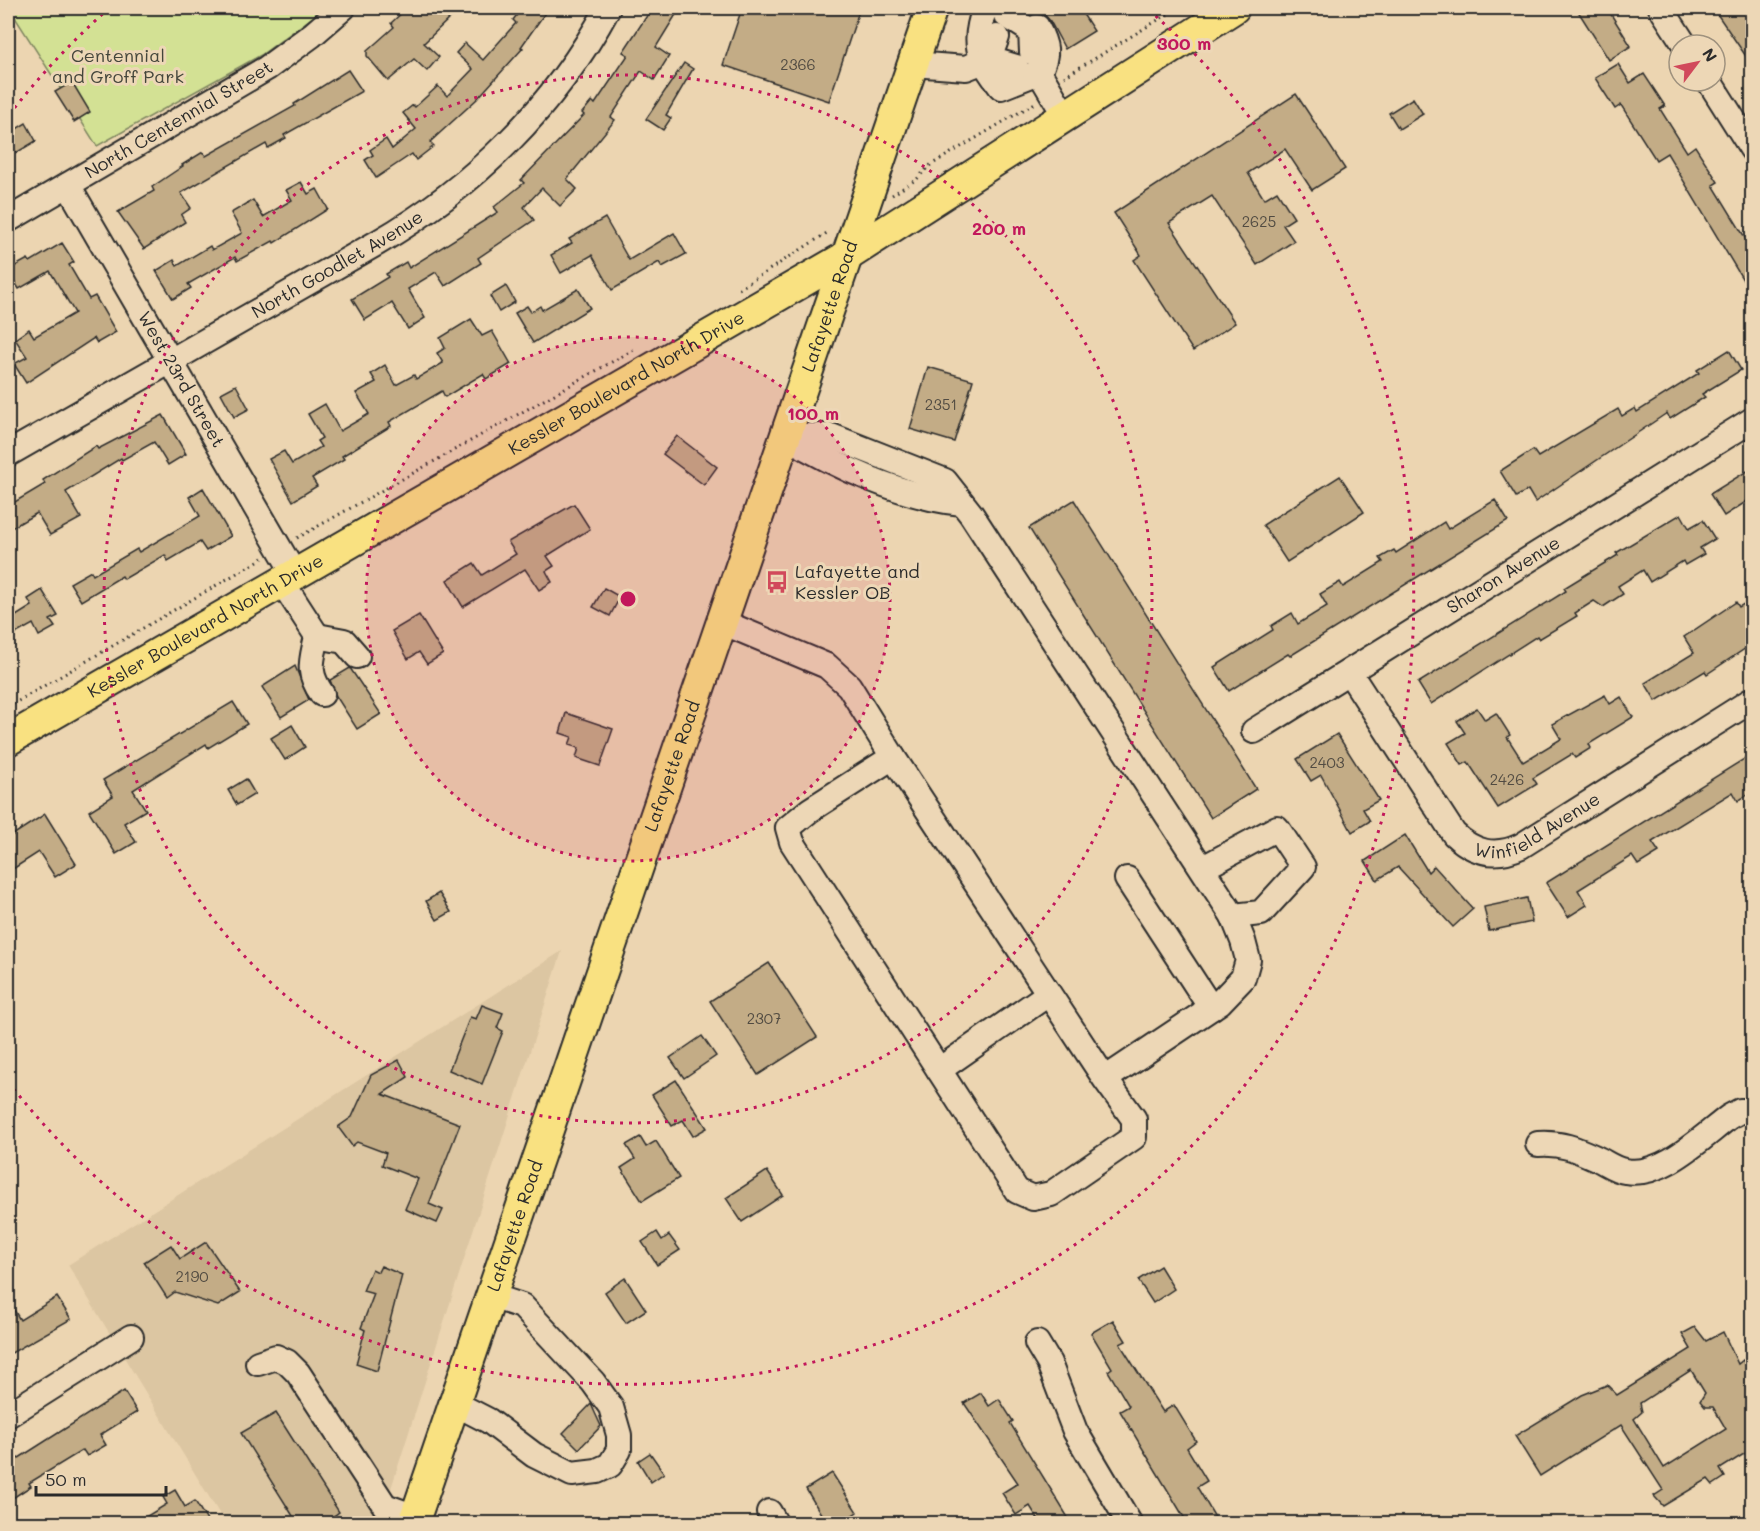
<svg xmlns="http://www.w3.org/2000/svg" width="1760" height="1531" font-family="Mali,sans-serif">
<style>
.built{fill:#dcc6a2}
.green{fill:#d3e194;stroke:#7f8660;stroke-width:1.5}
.building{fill:#c3ac86;stroke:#2b2b2b;stroke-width:1.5;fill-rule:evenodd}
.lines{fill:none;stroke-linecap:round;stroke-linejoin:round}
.minor-casing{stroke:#2b2b2b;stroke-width:28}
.major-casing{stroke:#2b2b2b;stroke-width:34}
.path{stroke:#2b2b2b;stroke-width:3;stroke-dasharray:1.5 4.5;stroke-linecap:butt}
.minor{stroke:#edd7b6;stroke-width:24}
.major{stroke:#f9e181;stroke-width:30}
.ring{fill:none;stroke:#c2185b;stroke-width:3;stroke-dasharray:3 6}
.labels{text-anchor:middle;stroke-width:6;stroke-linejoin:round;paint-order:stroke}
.number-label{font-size:15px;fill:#514b42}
.park-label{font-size:18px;fill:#44463b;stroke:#edd7b6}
.street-label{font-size:18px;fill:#2b2b2b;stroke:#edd7b6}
.poi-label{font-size:18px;fill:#2b2b2b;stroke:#edd7b6;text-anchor:start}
.centre{fill:#c2185b;stroke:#edd7b6;stroke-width:3}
.ring-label{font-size:18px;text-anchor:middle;font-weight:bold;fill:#c2185b;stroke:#edd7b6;stroke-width:6;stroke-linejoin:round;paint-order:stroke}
</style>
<rect width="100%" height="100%" fill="#ecd5b1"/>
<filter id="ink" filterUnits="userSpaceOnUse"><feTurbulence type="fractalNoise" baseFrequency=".0167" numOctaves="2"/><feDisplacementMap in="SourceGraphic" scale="12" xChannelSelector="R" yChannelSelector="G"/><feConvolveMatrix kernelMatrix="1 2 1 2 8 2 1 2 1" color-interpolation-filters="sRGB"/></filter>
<g filter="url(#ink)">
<path class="built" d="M562,951L380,1523H225L68,1265Z"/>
<path class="green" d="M9,8H325L261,55L97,146Z"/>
<g class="building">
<path d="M407,8H444L453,15L424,43L439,57L427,71L414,59L388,81L367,56V51L394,27L391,23Z"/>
<path d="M522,8H536L545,13L521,47L523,48L477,99L430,142L434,146L416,160L412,154L376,178L365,160L373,155L370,150L386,139L392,149L416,129L403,113L413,105L415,107L438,86L447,96L473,69L456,53L465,43L483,60L516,23L513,20Z"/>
<path d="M652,8H680L656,47L669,56L654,80L641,71L611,117L615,120L567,179L577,189L560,206L542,188L524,207L534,220L478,258L481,263L445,286L436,272L408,289L425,318L408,329L392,303L365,320L352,299L388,277L386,274L406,262L409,268L498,212L494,207L524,183L521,180L584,115L582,113L592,101L595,104L628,55L623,52Z"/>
<path d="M742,8H860L829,101L723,65Z"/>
<path d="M1039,8H1079L1094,31L1065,49L1050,21Z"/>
<path d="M1576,8H1607L1631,46L1609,60Z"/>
<path d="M1713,8H1749L1752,14V65Z"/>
<path d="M684,63L693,69L666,115L671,118L663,130L646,119Z"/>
<path d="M1618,64L1630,83L1644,74L1665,106L1660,109L1687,152L1695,146L1718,182L1713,185L1752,249V295L1667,153L1656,160L1621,105L1615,109L1595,78Z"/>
<path d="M348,70L362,91L284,135L286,138L268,148L266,144L181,193L191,208L181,215L185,222L144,249L118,212L154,191L152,187L183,166L182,165L203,152L206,156L295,106L294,104Z"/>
<path d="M72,82L90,112L74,122L55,92Z"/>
<path d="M1296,94L1345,169L1312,190L1285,149L1248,173L1264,199L1277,191L1294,218L1283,225L1294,241L1257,265L1212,196L1169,223L1235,323L1193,351L1134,260L1141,255L1114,213Z"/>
<path d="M1413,98L1423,114L1399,129L1389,113Z"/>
<path d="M26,123L36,141L16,153L8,134Z"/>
<path d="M301,182L308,194L317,189L328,209L274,243L273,241L237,261L235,257L188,284L191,288L173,299L156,271L174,260L177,266L210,246L212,250L242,233L231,213L253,200L263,217L292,200L286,190Z"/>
<path d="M605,218L629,260L674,233L686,254L662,267L659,262L612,290L592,255L561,273L551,255L572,243L569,239Z"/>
<path d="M62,243L74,262L69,265L89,299L95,296L116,332L97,343L94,338L26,383L14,364L27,357L15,339L29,329L34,337L75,313L50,271L19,289L8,270L28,259L30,262Z"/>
<path d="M506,286L515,302L499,312L490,296Z"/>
<path d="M578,289L590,308L533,343L515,313L527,306L531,312L540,306L542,310Z"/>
<path d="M471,319L482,336L492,331L511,364L486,379L483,374L445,397L442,391L389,422L391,426L342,456L344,459L312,478L317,486L293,501L269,459L284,451L292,464L321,447L317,441L322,438L308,414L325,404L340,431L369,414L356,393L376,382L371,374L385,365L396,385L414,375L416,379L443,363L437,353L445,348L440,338Z"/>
<path d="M1729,350L1741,370L1702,394L1705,397L1670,419L1667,413L1535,502L1528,490L1516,497L1500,471L1533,450L1538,457L1618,409L1622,416L1635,408L1637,412L1699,373L1697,370Z"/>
<path d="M928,367L973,380L954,442L910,429Z"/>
<path d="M236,385L249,409L234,417L221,393Z"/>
<path d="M163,415L186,454L168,465L154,442L122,460L121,458L66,492L81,518L50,535L37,513L8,530V506L45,484L43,480L96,446L98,449Z"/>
<path d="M677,436L717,467L704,485L663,454Z"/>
<path d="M1747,471L1752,480V498L1724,516L1710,494Z"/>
<path d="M1340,476L1364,512L1287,562L1263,525Z"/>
<path d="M203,488L231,536L206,551L200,542L168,561L165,555L124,579L122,576L81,601L70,583L91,571L93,575L137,549L139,552L200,516L189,497Z"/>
<path d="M1074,500L1256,789L1211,818L1029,528Z"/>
<path d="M1495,500L1508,521L1290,656L1288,654L1229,691L1214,667L1273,630L1271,626L1292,613L1298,624L1327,606L1320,594L1340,582L1343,587L1383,562L1380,558L1394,550L1396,553L1444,522L1448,529Z"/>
<path d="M574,504L590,529L547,556L554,566L546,571L552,582L539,590L525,569L463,607L447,580L474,563L482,575L516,554L508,542Z"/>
<path d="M1681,514L1689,528L1703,520L1715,539L1700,548L1704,554L1685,565L1683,561L1650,582L1643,570L1618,586L1623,594L1603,607L1594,601L1575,613L1577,616L1539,639L1537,636L1431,704L1418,683L1566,591L1564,588L1618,555L1616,553Z"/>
<path d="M604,588L620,597L610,616L593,607Z"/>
<path d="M42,590L58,616L50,620L55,627L39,636L33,624L8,638V621L32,606L28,599Z"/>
<path d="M1752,599V644L1707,674L1705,671L1656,701L1645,683L1694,653L1684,637L1736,602L1739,607Z"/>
<path d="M419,615L443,654L427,664L419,652L408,659L392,631Z"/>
<path d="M295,666L309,700L281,717L262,687Z"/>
<path d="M350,668L381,714L357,729L336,696L330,680Z"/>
<path d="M1605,695L1610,704L1621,697L1633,717L1589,744L1591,748L1575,758L1572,754L1533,778L1537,784L1498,808L1468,762L1462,765L1448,743L1465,733L1457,721L1477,708L1485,720L1496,713L1510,735L1507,737L1523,762L1561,739L1552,724Z"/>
<path d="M233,702L247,724L208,748L206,744L133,790L146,810L124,823L136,842L116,854L89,811L113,796L103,780Z"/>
<path d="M566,713L613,729L600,766L576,758L579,748L569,745L572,737L560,733Z"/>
<path d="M292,725L305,747L285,760L271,738Z"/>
<path d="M1337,734L1379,800L1363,809L1370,821L1352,832L1321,775L1311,781L1297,759Z"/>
<path d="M1752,754V792L1738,801L1733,792L1652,842L1659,852L1638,865L1632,856L1578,890L1587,905L1568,917L1546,883Z"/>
<path d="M246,779L255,794L237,805L228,790Z"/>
<path d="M45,814L76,864L55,877L39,852L8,872V838Z"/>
<path d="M1405,835L1428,872L1434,866L1473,909L1453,927L1398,867L1377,880L1365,861Z"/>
<path d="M439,893L451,912L437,920L426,901Z"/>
<path d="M1527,898L1532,922L1489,931L1484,907Z"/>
<path d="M769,963L817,1037L758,1075L710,1001Z"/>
<path d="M482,1005L503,1013L497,1028L503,1031L482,1084L449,1070L470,1017L476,1019Z"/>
<path d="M702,1036L716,1056L684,1078L670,1058Z"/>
<path d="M399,1060L408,1077L382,1094L460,1124L429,1204L443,1210L437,1223L405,1209L418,1179L382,1165L386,1153L357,1142L352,1146L338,1127L352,1117L371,1075Z"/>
<path d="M676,1080L707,1128L693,1136L683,1120L672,1126L652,1095Z"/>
<path d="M640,1137L646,1147L656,1141L679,1178L642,1201L621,1168L635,1159L626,1145Z"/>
<path d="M767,1171L783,1195L742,1222L726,1198Z"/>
<path d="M657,1232L662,1240L669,1235L680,1250L657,1265L642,1242Z"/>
<path d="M206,1242L240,1292L218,1306L175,1292L167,1298L144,1262L171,1245L180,1259Z"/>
<path d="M381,1266L402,1275L377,1371L356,1364L365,1330L361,1328L374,1294L363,1291L372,1269L378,1272Z"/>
<path d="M1160,1266L1174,1289L1153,1303L1138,1280Z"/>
<path d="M625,1278L646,1310L626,1323L605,1292Z"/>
<path d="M57,1297L71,1319L8,1355V1300L20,1320Z"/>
<path d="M1113,1320L1126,1341L1120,1344L1163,1412L1174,1405L1196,1441L1187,1448L1207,1481L1197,1487L1219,1524H1188L1120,1411L1129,1406L1108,1371L1112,1368L1091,1333Z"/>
<path d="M1695,1327L1706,1341L1723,1332L1738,1364L1743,1360L1752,1377V1449L1720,1469L1725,1477L1713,1485L1708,1479L1663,1506L1654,1496L1663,1490L1621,1425L1540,1476L1515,1436L1582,1395L1607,1385L1617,1395L1691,1349L1682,1334ZM1691,1370L1705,1393L1700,1401L1705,1407H1713L1726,1429L1664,1468L1634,1419L1642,1412L1640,1403Z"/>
<path d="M124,1391L137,1412L100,1435L106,1445L87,1456L83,1450L29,1483L31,1486L8,1501V1465Z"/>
<path d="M981,1393L989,1406L999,1399L1013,1421L1010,1423L1072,1524H1041L1030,1506L1016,1515L1002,1493L1018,1483L964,1403Z"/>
<path d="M591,1404L601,1426L579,1449L563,1433Z"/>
<path d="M276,1413L339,1512L323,1524H298L241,1433Z"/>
<path d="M650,1453L664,1473L651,1482L638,1461Z"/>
<path d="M832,1473L857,1512L839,1524H827L806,1489Z"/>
<path d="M175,1490L185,1507L195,1501L209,1524H134L167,1504L163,1497Z"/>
</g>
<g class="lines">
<g class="minor-casing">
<g id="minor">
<path d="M988,8C982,12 982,18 980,25C974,52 985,66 1001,87L1039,72"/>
<path d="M1661,8L1685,45"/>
<path d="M1006,15L1031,31L1032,52"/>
<path d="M1037,27C1046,44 1049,54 1039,72L1065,116"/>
<path d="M989,43V59L997,37"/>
<path d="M912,64L966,68L989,59L1016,67"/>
<path d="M1709,81L1752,149"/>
<path id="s1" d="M68,185L295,575"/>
<path id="s2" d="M8,220L267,68L312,35L343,8"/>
<path d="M786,436H831L945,481L971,514L1233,916L1261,913L1303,867L1277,828L1203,868"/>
<path d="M786,436C835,466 904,498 962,503"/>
<path id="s3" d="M8,454L377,243C474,187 555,106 608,8"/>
<path d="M282,582L317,636C312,661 306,671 322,694"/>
<path d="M722,622L827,666L849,686L893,757"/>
<path d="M317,636L344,641L357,656"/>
<path id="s4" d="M1349,672L1454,834C1474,853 1495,858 1521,846L1752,700"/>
<path id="s5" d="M1254,731L1752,420"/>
<path d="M1127,879L1211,1008"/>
<path d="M939,1070L1048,994"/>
<path d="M1105,1079L893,757L810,810L788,828L792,842L1017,1191L1033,1198L1051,1194L1134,1137V1119L1105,1079L1220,1002L1243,978L1248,960L1243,941L1233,916"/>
<path d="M1538,1144C1560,1142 1576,1149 1596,1158C1605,1162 1615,1170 1625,1171C1662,1178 1701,1138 1729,1117L1740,1111H1752"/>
<path d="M1037,1343L1049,1363L1075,1431L1130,1524"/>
<path d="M258,1363L276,1357L287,1362L298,1373L385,1506L415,1517"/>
<path d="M454,1403L489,1421L534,1455L572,1474L597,1471L610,1465L619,1450V1435L611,1407L593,1382L522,1306L491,1296"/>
<path d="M8,1415L131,1337"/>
<path d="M769,1512L776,1524"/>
</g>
</g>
<g class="major-casing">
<g id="major">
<path id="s6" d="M8,740L847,256L1234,8"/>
<path id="s7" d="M413,1524L932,8"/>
</g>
</g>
<g class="path">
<path d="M1064,77L1178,8"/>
<path d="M892,195L917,179L929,166L1035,103"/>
<path d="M739,289L830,231"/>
<path d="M297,538L635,349"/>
<path d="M8,707L263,558"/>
</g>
<use href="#minor" class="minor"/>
<use href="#major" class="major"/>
</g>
</g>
<circle cx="628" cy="599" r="262" fill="#c2185b" fill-opacity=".12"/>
<g class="ring">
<circle cx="628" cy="599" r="262"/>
<circle cx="628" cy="599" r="524"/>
<path d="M9 115A786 786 0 0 1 107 10M1149 10A786 786 0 1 1 9 1083"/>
</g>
<defs>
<g id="bus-bare" transform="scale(1.8)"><path d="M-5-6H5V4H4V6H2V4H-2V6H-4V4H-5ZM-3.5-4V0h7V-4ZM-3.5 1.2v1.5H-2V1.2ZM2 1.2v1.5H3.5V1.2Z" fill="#d1495b" stroke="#edd7b6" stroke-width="2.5" paint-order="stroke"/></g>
</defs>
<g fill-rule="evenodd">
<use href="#bus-bare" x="777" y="582"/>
</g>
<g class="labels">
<g class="number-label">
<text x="798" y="70">2366</text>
<text x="1259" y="227">2625</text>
<text x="941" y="410">2351</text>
<text x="1327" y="768">2403</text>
<text x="1507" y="785">2426</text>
<text x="764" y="1024">2307</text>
<text x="192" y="1282">2190</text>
</g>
<g class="park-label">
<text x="118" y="62">Centennial<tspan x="118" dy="21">and Groff Park</tspan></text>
</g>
<g class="street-label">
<text dy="6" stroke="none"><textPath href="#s2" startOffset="198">North Centennial Street</textPath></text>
<text dy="6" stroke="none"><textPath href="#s3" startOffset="380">North Goodlet Avenue</textPath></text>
<text dy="6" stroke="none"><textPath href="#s7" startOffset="1287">Lafayette Road</textPath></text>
<text dy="6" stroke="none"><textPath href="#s1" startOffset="225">West 23rd Street</textPath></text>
<text dy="6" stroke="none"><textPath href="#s6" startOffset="714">Kessler Boulevard North Drive</textPath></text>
<text dy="6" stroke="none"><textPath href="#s5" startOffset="294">Sharon Avenue</textPath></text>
<text dy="6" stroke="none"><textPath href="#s6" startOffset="228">Kessler Boulevard North Drive</textPath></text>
<text dy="6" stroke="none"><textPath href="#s7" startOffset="801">Lafayette Road</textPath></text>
<text dy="6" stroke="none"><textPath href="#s4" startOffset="288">Winfield Avenue</textPath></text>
<text dy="6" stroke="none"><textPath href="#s7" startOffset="315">Lafayette Road</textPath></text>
</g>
<g class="poi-label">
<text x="795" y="578">Lafayette and<tspan x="795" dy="21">Kessler OB</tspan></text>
</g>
</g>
<circle cx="628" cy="599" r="9" class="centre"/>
<g class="ring-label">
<text x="1184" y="50">300 m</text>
<text x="999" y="235">200 m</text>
<text x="813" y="420">100 m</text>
</g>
<rect width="1760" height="1531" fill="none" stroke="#edd7b6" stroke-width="30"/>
<rect x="15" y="15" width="1730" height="1501" fill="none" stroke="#2b2b2b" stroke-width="2" filter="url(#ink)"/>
<g transform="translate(1697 63) rotate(58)"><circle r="28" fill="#edd7b6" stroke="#9f927e" stroke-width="1.5"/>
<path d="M0-4.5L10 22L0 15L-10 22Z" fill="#d1495b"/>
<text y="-9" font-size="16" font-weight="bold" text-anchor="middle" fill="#2b2b2b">N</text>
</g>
<path d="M36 1486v9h130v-9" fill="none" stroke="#2b2b2b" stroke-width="3"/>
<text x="45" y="1486" font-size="18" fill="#2b2b2b" stroke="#edd7b6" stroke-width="4.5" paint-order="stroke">50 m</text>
</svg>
